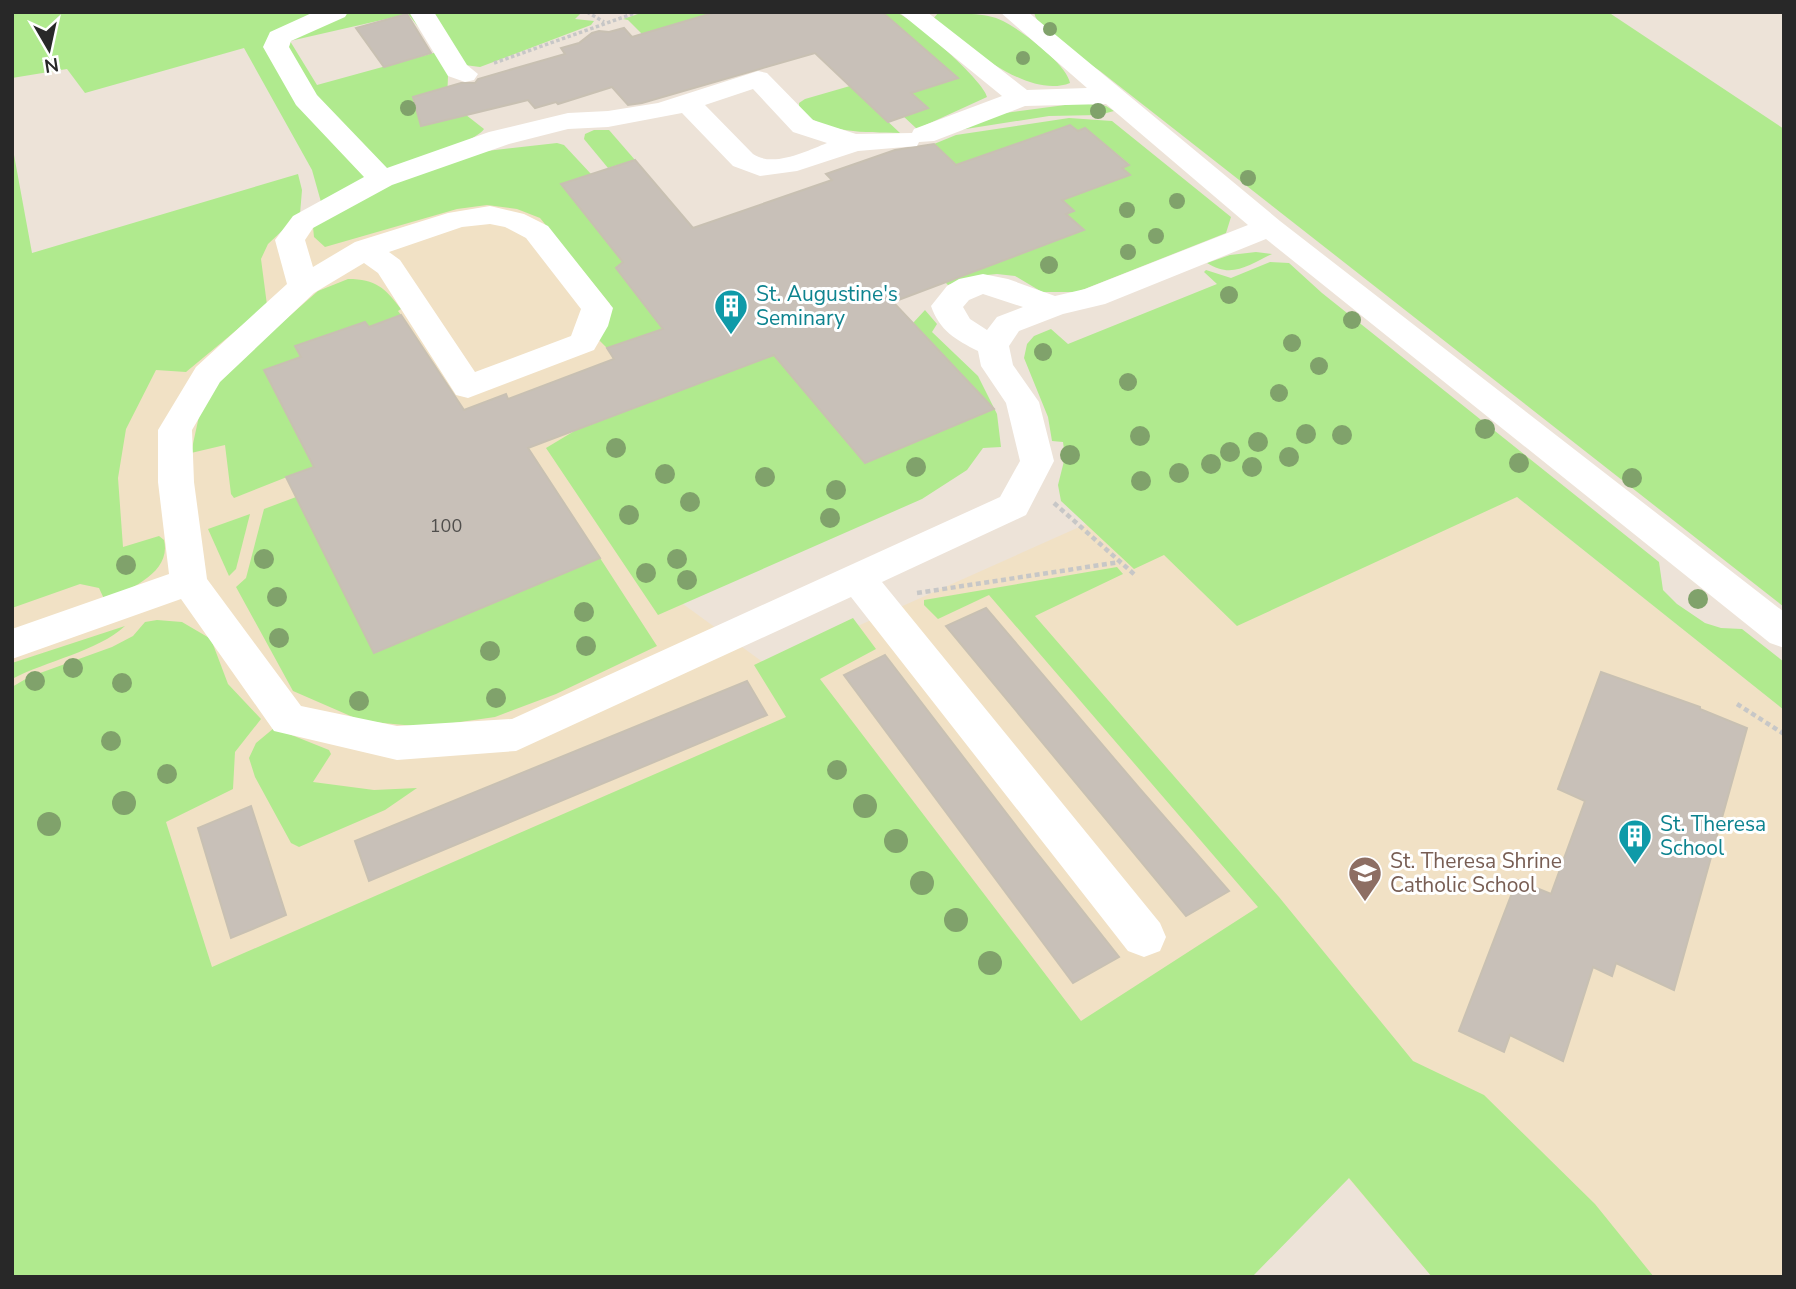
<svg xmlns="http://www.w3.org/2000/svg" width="1796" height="1289" font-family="'Nunito Sans',sans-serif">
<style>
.education{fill:#f1e1c5}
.green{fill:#b0ea8e}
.building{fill:#c8c0b8;stroke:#c8c0b2;stroke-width:2}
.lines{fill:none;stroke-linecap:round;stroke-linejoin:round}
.path-far1{stroke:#c7c7c7;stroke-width:3.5;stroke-dasharray:3.5 2.5;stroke-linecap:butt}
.path{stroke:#c7c7c7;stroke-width:4.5;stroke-dasharray:5 3.5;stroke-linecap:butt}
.minor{fill:#fff;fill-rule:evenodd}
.tree{fill:#80a26b}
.labels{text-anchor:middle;stroke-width:6;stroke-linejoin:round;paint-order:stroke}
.number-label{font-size:18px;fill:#504e4c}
.culture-label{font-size:21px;fill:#0d838f;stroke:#fff;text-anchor:start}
.education-label{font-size:21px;fill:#785e54;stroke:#fff;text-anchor:start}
</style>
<rect width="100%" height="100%" fill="#ede3d8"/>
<path class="education" d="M531,165L663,329L607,348L614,359L546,385L683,604L768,666L1384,391L1784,710V1277H1432L1279,1096L12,1277V591L87,561L40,301Z"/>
<g class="green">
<path d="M12,12H582L575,19L594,21L591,25L480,67L457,64L436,49L408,14L290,41L317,85L437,52L454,75L448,76L447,100L484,129C476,144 345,192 321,202L312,170L244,48L85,93L67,69L12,78Z"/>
<path d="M644,12H716L646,38L628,20L623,19Z"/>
<path d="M868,12C876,12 887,10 895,12C910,15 985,82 987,97L917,129L887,101L957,77L923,48Z"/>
<path d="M1034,12H1608L1784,129V607L1100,71C1082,58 1038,34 1034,12Z"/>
<path d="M938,13C957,14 986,12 1003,21C1021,30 1067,64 1070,83C1027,100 964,43 933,19Z"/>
<path d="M850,86L900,133C863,132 829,134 799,111V103L805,99Z"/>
<path d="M1080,103L1106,106L1114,111L1099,115L1049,116L947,132L997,114Z"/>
<path d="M1069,118L1112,121L1231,217L1226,233L1077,292H1042L1015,276L997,274L976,276L948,285L945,282L1083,230L1066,214L1074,211L1062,200L1130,175L1122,168L1129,164L1086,129L1078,131L1070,125L956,165L934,144L956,135Z"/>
<path d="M594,130H609L635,160L608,168L584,139L585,134Z"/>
<path d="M557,143L564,145L591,174L562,184L623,262L616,268L663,329L607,348L597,338L609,321L610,304L540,218L517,209L487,205L457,209L325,247L314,237L313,227L356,195L478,152Z"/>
<path d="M12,144L32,253L298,174L302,190L300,214L268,244L261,259L267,305L186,372L156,370L126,429L118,478L123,547L159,536L164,540C172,573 129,589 105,601L99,588L80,584L12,608Z"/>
<path d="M1256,252L1272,254C1248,265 1232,279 1207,263L1230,255Z"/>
<path d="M1270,262L1289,263L1322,293L1659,562L1663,590L1677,604L1705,623L1721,628L1742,629L1784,662V710L1517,497L1237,626L1164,555L1134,569L1061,501L1058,485L1065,457L1063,442L1052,441L1048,417L1024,358L1027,344L1034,336L1051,329L1068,344L1217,284L1204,272L1206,270L1231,278Z"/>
<path d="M348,279C376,279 385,288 401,309L398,311L401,315L372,332L365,322L295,346L301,357L264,370L298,436L325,462L234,498L231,494L225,445L191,453L199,416L215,385L230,368L318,291Z"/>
<path d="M925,310L937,324L932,332L978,376L997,414L1001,447L983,448L967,470L922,499L658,615L546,448L576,430L790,349L784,367L865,463L994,409L913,323Z"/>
<path d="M296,497L375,652L600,558L657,646L556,694L495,717L425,727L362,721L293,691L236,587L246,578L264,509Z"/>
<path d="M250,514L236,569L229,576L208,529Z"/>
<path d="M1117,567L1123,574L1035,616L1279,897L1413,1061L1484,1095L1595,1204L1654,1277H1432L1349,1178L1252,1277H12V687L29,677L112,647L133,636L145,622L157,620L182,622L211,639L228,684L261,719L235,752L233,789L166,822L212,967L786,717L754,665L853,618L876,649L820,679L1081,1021L1258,907L989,595L938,619L924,605V600Z"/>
<path d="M125,626C98,651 46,661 12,679V663Z"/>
<path d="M274,728L329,750L331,754L313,782L374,790L417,788L385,810L299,847L291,843L255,777L249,758L256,743Z"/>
</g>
<g class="building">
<path d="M716,12H882L958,78L911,93L928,108L888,122L815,53L642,103L628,105L612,87L558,104L556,102L535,108L528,100L421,126L413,97L461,83H475L478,79L565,54L561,48L579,43L592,33L599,31L609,32L624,28L632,37Z"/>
<path d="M407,14L431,53L384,67L356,28Z"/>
<path d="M1070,125L1078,131L1085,128L1129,165L1122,168L1130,175L1062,200L1074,211L1066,214L1084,230L893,302L994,409L865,463L774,355L528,448L600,558L374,653L286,477L314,467L264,370L301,357L295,346L365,322L369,327L401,315L464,410L506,394L508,399L614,359L607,348L663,329L616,268L623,262L561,184L635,160L693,228L832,180L826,174L895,150L934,144L956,165Z"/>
<path d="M986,608L1140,789L1229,891L1186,916L946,626Z"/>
<path d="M885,655L1033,848L1119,957L1073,983L844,675Z"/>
<path d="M1601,672L1700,707V709L1747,728L1674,990L1616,963L1612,976L1593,967L1563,1061L1510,1035L1504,1052L1459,1031L1517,880L1551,894L1585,801L1558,789Z"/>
<path d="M747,681L767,715L369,881L355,841Z"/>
<path d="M251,806L286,915L231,938L198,828Z"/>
</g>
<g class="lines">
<g class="path-far1">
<path d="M587,12L604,22"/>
<path d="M494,63L638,12"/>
</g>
<g class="path">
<path d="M1054,503L1135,575"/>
<path d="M917,593L1120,562"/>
<path d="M1737,704L1784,734"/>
</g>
<g class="minor">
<path d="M314,12H348L345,17L291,41L289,47L317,95L387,168L489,132L568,113L608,111L658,103L758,71L767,73L813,120L856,134L912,133L914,129L1002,96L899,12H927L1027,90L1087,88L1000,12H1028L1280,221L1784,612V648L1770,643L1266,239L1105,304L1063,314L1019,331L1009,346L1013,365L1039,402L1054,461L1026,515L882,582L1160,923L1166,937L1160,951L1144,957L1128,951L851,597L516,751L397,760L274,731L181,599L12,659V629L169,574L158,482V430L196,367L287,284L275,240L293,216L364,177L296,105L263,47L270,32ZM753,89L793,132L827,143C807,151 773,168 753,154L705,105ZM1106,104L1248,225L1085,289L1055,296L1008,279L983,274L959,279L947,286L931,306C939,330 956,340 978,351L981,366L1006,403L1020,461L1000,497L512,719L397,726L301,706L207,579L194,482L192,430L220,382L314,293L364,263L378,273L456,395L468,398L594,350L608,326L613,308L548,226L524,214L490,206L448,213L355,242L313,267L305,240L313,228L392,185L509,144L568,129L608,127L682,113L733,166L760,176L797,171L858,151L917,146L919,142L934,141L1025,106ZM490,224L505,227L526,238L581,309L571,336L475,372L400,260L389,252L462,227ZM983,294L1023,307L997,317L987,330L970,319L963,307L969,300Z"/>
<path d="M409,12H434L467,65L478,74L474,80L465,82L448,76Z"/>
</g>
</g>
<g class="tree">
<circle cx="1050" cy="29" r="7"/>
<circle cx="1023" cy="58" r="7"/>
<circle cx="408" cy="108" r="8"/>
<circle cx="1098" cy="111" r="8"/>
<circle cx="1248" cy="178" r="8"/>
<circle cx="1177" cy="201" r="8"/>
<circle cx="1127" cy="210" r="8"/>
<circle cx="1156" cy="236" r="8"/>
<circle cx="1128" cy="252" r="8"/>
<circle cx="1049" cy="265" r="9"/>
<circle cx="1229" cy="295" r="9"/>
<circle cx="1352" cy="320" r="9"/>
<circle cx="1292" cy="343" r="9"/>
<circle cx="1043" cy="352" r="9"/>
<circle cx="1319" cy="366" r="9"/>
<circle cx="1128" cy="382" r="9"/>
<circle cx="1279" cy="393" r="9"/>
<circle cx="1485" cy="429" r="10"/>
<circle cx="1306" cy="434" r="10"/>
<circle cx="1342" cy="435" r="10"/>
<circle cx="1140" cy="436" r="10"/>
<circle cx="1258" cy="442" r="10"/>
<circle cx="616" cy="448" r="10"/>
<circle cx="1230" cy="452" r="10"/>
<circle cx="1070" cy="455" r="10"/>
<circle cx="1289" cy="457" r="10"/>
<circle cx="1519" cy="463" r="10"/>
<circle cx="1211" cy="464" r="10"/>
<circle cx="916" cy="467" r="10"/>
<circle cx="1252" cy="467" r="10"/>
<circle cx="1179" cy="473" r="10"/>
<circle cx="665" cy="474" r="10"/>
<circle cx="765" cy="477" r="10"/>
<circle cx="1632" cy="478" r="10"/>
<circle cx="1141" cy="481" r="10"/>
<circle cx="836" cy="490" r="10"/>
<circle cx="690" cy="502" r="10"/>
<circle cx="629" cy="515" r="10"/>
<circle cx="830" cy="518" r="10"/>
<circle cx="264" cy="559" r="10"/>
<circle cx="677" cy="559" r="10"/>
<circle cx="126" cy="565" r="10"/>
<circle cx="646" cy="573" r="10"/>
<circle cx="687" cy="580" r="10"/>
<circle cx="277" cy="597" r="10"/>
<circle cx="1698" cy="599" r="10"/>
<circle cx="584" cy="612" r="10"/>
<circle cx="279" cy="638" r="10"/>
<circle cx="586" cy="646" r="10"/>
<circle cx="490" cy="651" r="10"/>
<circle cx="73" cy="668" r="10"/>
<circle cx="35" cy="681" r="10"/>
<circle cx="122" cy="683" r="10"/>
<circle cx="496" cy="698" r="10"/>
<circle cx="359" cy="701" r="10"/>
<circle cx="111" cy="741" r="10"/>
<circle cx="837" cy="770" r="10"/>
<circle cx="167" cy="774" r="10"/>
<circle cx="124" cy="803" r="12"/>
<circle cx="865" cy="806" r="12"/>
<circle cx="49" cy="824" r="12"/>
<circle cx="896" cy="841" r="12"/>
<circle cx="922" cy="883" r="12"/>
<circle cx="956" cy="920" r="12"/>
<circle cx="990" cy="963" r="12"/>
</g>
<defs>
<g id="building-pin" transform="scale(1.75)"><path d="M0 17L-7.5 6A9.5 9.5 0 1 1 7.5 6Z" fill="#0f9aa8" stroke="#fff"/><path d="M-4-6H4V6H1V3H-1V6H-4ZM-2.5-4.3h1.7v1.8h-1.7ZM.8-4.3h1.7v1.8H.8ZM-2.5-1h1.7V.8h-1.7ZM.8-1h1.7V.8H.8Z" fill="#fff"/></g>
<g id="school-pin" transform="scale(1.75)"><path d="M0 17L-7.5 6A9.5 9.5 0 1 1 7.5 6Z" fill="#8d6e63" stroke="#fff"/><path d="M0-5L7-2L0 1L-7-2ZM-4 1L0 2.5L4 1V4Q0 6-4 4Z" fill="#fff"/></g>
</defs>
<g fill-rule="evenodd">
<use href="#building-pin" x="731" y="306"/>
<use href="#building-pin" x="1635" y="836"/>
<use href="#school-pin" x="1365" y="873"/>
</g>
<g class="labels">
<g class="number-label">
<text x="446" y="532">100</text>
</g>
<g class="culture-label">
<text x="756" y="301">St. Augustine's<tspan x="756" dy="24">Seminary</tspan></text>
<text x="1660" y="831">St. Theresa<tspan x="1660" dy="24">School</tspan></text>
</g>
<g class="education-label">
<text x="1390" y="868">St. Theresa Shrine<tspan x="1390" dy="24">Catholic School</tspan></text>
</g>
</g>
<rect width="1796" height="1289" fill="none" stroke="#282828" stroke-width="28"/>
<g transform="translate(49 49) rotate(171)" stroke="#ffffff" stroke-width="5" paint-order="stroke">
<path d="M0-5L12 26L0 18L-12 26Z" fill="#282828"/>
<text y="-10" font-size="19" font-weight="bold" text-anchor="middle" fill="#282828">N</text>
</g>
</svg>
